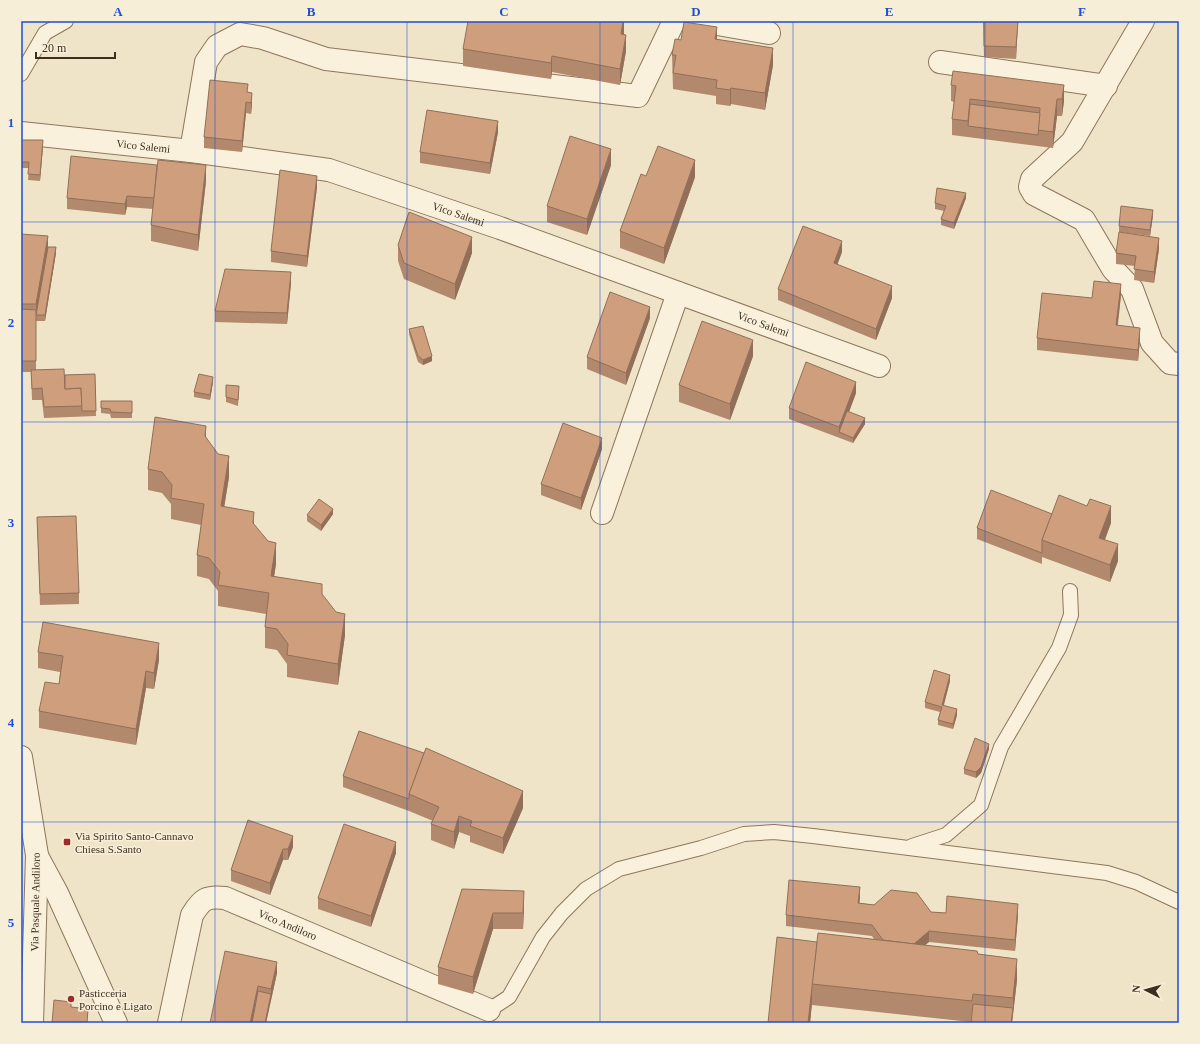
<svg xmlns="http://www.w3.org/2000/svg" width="1200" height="1044" font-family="'Times New Roman',serif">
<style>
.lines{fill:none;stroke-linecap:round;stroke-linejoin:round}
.service-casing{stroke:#8d765c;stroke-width:16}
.minor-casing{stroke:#8d765c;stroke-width:24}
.tertiary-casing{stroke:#8d765c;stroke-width:24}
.service{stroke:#faf1dc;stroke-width:14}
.minor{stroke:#faf1dc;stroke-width:22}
.tertiary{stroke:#faf1dc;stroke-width:22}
.wall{fill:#b2896c}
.shaded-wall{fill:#916f58}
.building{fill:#cf9f7d;stroke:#916f58}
.grid{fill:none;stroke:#1d4ed8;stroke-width:1;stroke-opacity:0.55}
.poi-dot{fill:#9e2a2b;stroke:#f7eed8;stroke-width:1.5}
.labels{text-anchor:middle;stroke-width:3;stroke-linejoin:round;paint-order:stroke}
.street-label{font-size:11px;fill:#3d2e20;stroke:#f7eed8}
.poi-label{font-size:11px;fill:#3d2e20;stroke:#f7eed8;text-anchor:start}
.neatline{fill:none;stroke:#1d4ed8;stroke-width:1.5}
.grid-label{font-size:13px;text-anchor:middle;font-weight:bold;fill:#1d4ed8}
</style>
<rect width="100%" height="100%" fill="#f0e4c8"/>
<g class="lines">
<g class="service-casing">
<g id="service">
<path d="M21,74L45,33L66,21"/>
<path d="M912,846L946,835L981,805L1001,747L1059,648L1071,615L1070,591"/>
<path d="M489,1010L509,997L543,937L562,913L586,889L619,869L701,848L744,834L774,832L813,836L1107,873L1136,882L1179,902"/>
</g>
</g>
<g class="minor-casing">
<g id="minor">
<path d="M700,21L769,33"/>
<path d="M1143,21L1072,142L1032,179L1030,187L1034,194L1084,220L1113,269L1132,289L1152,343L1170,363L1179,364"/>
<path d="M940,62L1106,86"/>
<path id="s1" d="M21,133L191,151L329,170L500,228L879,366"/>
<path d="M191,151L206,62L217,46L240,34L263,38L326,59L638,96L674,21"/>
<path d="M602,513L678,293"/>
<path id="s2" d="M169,1023L192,915C202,899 206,896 225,898L489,1010"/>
</g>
</g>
<g class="tertiary-casing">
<g id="tertiary">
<path d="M21,757L37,855L32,1023"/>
<path d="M37,856L57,893L116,1023"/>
</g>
</g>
<use href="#service" class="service"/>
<use href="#minor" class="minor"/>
<use href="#tertiary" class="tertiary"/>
</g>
<g class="wall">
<path d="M624,21V35L626,51L620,85L552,72L551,79L463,66V49Z"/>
<path d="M983,21H1018L1016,59L984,57Z"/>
<path d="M717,39L773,65L765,110L731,104L730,106L716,104V96L673,89L672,55L681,40Z"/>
<path d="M951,85H1064V101L1062,116H1057L1053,148L952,135V119L954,102L951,101Z"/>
<path d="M248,92L252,104L251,114L246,113L242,152L204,148V137Z"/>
<path d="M498,132L490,174L420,163V152Z"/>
<path d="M21,140L43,146L40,181L28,180L29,168H21Z"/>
<path d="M611,165L587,235L547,222V206Z"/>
<path d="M646,176L695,177L664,264L620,248V231Z"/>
<path d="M206,181L198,251L151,241V225L153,209L127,207L125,215L67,209V198Z"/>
<path d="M317,187L307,267L271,262V251Z"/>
<path d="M966,198L954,229L941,225V219L944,211L935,209V203Z"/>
<path d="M1153,215L1150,236L1119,232V226Z"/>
<path d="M21,234L48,247L56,253L45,321H36V370L65,375L95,374L96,416L44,418L42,400H32L31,372H21Z"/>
<path d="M398,245L472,253L455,300L404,279L398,261Z"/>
<path d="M1159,249L1154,283L1134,280L1135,266L1116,264V253Z"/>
<path d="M842,252L837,264L892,298L876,340L778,300V289Z"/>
<path d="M291,283L287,324L215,322V311Z"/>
<path d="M1121,295L1118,325L1140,339L1138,361L1037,350V338L1092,298Z"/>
<path d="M650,318L626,385L587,369V357Z"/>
<path d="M409,329L432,361L423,365L418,362L409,334Z"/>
<path d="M753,356L730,420L679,402V385Z"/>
<path d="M213,382L210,400L194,397V392Z"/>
<path d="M239,392L238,406L226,402V397Z"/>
<path d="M856,393L849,412L865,424L853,443L789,419V408Z"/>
<path d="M132,401V418H111L110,414L101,413V408Z"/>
<path d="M206,438L229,477L224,507L254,525L276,564L274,576L322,594L345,635L338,685L287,677V664L277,650L265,648V627L266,614L218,606V591L209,579L197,576V555L201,525L171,519V504L162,493L148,490V469Z"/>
<path d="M602,449L581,510L541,495V484Z"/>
<path d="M333,514L321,531L307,521V515Z"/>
<path d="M1052,514L1111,523L1105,540L1118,561L1110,582L1042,557V564L977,539V528Z"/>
<path d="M37,517L79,593V604L40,605Z"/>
<path d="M38,652L159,660L154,689L146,688L136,745L39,728V711L59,684L60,672L38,668Z"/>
<path d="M950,681L944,705L957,715L953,729L938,725V720L940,712L925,708V702Z"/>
<path d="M989,749L981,773L976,778L964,774V769Z"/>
<path d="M343,776L523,808L503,854L470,842V836L459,832L454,849L431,840V824L433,821L409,811L343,787Z"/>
<path d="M248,820L293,847L288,860H283L270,895L231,881V870Z"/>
<path d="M396,853L371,927L318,909V898Z"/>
<path d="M462,889L524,907L523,929H493L473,994L438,984V967Z"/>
<path d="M860,898L859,903L931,912L946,913L1018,915L1015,951L929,942L925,945L978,954L1017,980L1012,1023L971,1022L812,1005V1003L810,1023H768L817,942L874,939L872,936L786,926V915Z"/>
<path d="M225,951L277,973L266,1023Z"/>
</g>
<g class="shaded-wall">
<path d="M623,21H624V34L621,51V34Z"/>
<path d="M1018,21L1016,59V47Z"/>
<path d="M717,27V43L715,39Z"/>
<path d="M626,35V51L620,85V69Z"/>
<path d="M773,48V65L765,110V93Z"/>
<path d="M552,56V72L551,79V63Z"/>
<path d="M1064,85V101L1062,116V99Z"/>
<path d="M731,88V104L730,106V90Z"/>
<path d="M252,93V104L251,114V103Z"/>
<path d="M1057,99V116L1053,148V132Z"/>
<path d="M246,102V113L242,152V141Z"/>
<path d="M498,121V132L490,174V163Z"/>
<path d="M43,140V146L40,181V175Z"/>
<path d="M611,149V165L587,235V219Z"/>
<path d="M695,160V177L664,264V248Z"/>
<path d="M206,165V181L198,251V235Z"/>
<path d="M317,176V187L307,267V256Z"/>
<path d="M966,193V198L954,229V223Z"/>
<path d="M127,196V207L125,215V204Z"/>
<path d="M1153,210V215L1150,236V230Z"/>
<path d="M48,236V252L36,315V372V304Z"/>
<path d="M472,237V253L455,300V284Z"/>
<path d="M1159,238V249L1154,283V272Z"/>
<path d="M842,241V252L834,274V263Z"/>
<path d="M56,247V253L45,321V315Z"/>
<path d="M291,272V283L287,324V313Z"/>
<path d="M1121,284V295L1116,336V325Z"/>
<path d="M892,286V298L876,340V329Z"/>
<path d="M650,307V318L626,385V373Z"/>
<path d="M1140,328V339L1138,361V350Z"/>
<path d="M753,340V356L730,420V404Z"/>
<path d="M432,356V361L423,365V360Z"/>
<path d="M213,377V382L210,400V395Z"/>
<path d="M856,382V393L841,433L839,432V427Z"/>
<path d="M865,418V424L853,443V438Z"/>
<path d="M206,426V447L205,436Z"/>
<path d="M602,438V449L581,510V498Z"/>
<path d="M229,456V477L221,527V506Z"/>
<path d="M1111,506V523L1099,554V538Z"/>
<path d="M333,509V514L321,531V525Z"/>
<path d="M254,512V533L253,523Z"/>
<path d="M276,543V564L271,597V576Z"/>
<path d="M1118,544V561L1110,582V565Z"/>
<path d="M345,614V635L338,685V664Z"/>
<path d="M159,643V660L154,689V673Z"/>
<path d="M146,671V688L136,745V729Z"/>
<path d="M950,675V681L942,711V705Z"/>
<path d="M957,709V715L953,729V724Z"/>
<path d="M989,744V749L981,773L976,778V772Z"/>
<path d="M523,791V808L503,854V838Z"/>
<path d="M459,816V832L454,849V832Z"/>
<path d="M293,836V847L288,860V849Z"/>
<path d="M396,842V853L371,927V916Z"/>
<path d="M283,849V860L270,895V883Z"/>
<path d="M860,887V898L858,914V903Z"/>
<path d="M524,891V907L523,929V913Z"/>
<path d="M1018,904V915L1015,951V940Z"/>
<path d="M493,913V929L473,994V977Z"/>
<path d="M929,931V942L915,953L911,946Z"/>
<path d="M1017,959V980L1012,1023H1011L1013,1008V998Z"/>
<path d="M277,962V973L266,1023H265L271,994V989Z"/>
<path d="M258,986V997L253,1023H250Z"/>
<path d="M812,987V1003L810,1023H808Z"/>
</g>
<g class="building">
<path d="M468,21H623L621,34L626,35L620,69L552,56L551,63L463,49Z"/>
<path d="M984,21H1018L1016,47L984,46Z"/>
<path d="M684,22L717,27L715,39L773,48L765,93L731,88L730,90L716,88L717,80L673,73L676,55H672L675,39L681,40Z"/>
<path d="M953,71L1064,85L1062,99H1057L1053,132L1038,130L1040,108L1004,103L970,99L968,121L952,119L956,86L951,85Z"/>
<path d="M210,80L248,84L247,92L252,93L251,103L246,102L242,141L204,137Z"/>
<path d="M970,104L1040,113L1038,135L968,126Z"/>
<path d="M427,110L498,121L490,163L420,152Z"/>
<path d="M570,136L611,149L587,219L547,206Z"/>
<path d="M21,140H43L40,175L28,174L29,162H21Z"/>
<path d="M658,146L695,160L664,248L620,231L641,174L646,176Z"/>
<path d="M71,156L157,165L154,198L127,196L125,204L67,198Z"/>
<path d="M158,160L206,165L198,235L151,225Z"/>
<path d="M280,170L317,176L307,256L271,251Z"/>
<path d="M937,188L966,193L954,223L941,219L946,206L935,203Z"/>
<path d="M1121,206L1153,210L1150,230L1119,226Z"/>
<path d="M409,212L472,237L455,284L404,263L398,245Z"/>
<path d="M803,226L842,241L834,263L892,286L876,329L778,289Z"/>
<path d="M1119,232L1159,238L1154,272L1134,269L1136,256L1116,253Z"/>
<path d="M21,234L48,236L36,304H21Z"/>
<path d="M48,247H56L45,315H36Z"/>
<path d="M225,269L291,272L287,313L215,311Z"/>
<path d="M1094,281L1121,284L1116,325L1140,328L1138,350L1037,338L1042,293L1092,298Z"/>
<path d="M610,292L650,307L626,373L587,357Z"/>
<path d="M21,309L36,310V361H21Z"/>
<path d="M702,321L753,340L730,404L679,385Z"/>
<path d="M423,326L432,356L423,360L418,356L409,329Z"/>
<path d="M806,362L856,382L839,427L789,408Z"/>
<path d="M64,369L65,389L81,388L82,406L44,407L42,388L32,389L31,370Z"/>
<path d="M95,374L96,411H82L81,388L65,389V375Z"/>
<path d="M199,374L213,377L210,395L194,392Z"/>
<path d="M226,385L239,386L238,400L226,397Z"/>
<path d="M101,401H132V413L111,412L110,409L101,408Z"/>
<path d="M847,411L865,418L853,438L839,432Z"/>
<path d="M155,417L206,426L205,436L218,454L229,456L221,506L254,512L253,523L268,541L276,543L271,576L322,584V594L336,612L345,614L338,664L287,655L288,644L277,629L265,627L269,593L218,585L220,572L209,558L197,555L204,504L171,498L172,485L162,472L148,469Z"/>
<path d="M563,423L602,438L581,498L541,484Z"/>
<path d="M991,490L1052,514L1042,540V553L977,528Z"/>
<path d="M1059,495L1087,506L1090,499L1111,506L1099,538L1118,544L1110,565L1042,540Z"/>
<path d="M319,499L333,509L321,525L307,515Z"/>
<path d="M76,516L79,593L40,594L37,517Z"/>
<path d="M43,622L159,643L154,673L146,671L136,729L39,711L45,682L59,684L63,656L38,652Z"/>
<path d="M934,670L950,675L942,705L957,709L953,724L938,720L942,707L925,702Z"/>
<path d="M359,731L424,753L409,794V799L343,776Z"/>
<path d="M975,738L989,744L981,767L976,772L964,769Z"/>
<path d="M426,748L523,791L503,838L470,826L472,821L459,816L454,832L431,824L439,807L409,794Z"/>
<path d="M248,820L293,836L288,849H283L270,883L231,870Z"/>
<path d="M344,824L396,842L371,916L318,898Z"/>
<path d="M789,880L860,887L858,903L874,905L891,890L917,893L931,912L946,913L947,896L1018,904L1015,940L929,931L914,944L883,940L872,925L786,915Z"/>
<path d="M462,889L524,891L523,913H493L473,977L438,967Z"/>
<path d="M818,933L977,951L978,954L1017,959L1013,998L973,994L972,1001L812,984Z"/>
<path d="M777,937L817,942L808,1023H768Z"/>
<path d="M225,951L277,962L271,989L258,986L250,1023H210Z"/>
<path d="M258,991L271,994L265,1023H252Z"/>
<path d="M54,1000L71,1002V1007L88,1009L87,1023H52Z"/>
<path d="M973,1004L1013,1008L1011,1023H971Z"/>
</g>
<path class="grid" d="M215,21V1023M407,21V1023M600,21V1023M793,21V1023M985,21V1023M21,222H1179M21,422H1179M21,622H1179M21,822H1179"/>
<g class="poi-dot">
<rect x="63" y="838" width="8" height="8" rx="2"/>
<circle cx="71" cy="999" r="4"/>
</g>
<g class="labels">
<g class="street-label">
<text dy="4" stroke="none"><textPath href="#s1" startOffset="123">Vico Salemi</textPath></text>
<text dy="4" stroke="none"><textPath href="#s1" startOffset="447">Vico Salemi</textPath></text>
<text dy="4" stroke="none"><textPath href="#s1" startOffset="771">Vico Salemi</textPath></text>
<text transform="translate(35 902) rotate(-89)" y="4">Via Pasquale Andiloro</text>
<text dy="4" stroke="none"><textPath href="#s2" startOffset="219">Vico Andiloro</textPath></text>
</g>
<g class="poi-label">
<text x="75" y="840">Via Spirito Santo-Cannavo<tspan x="75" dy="13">Chiesa S.Santo</tspan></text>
<text x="79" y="997">Pasticceria<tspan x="79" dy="13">Porcino e Ligato</tspan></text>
</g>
</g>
<rect width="1200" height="1044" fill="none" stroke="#f7eed8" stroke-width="44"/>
<g transform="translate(1146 990) rotate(276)" stroke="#f7eed8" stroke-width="3" paint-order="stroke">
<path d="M0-3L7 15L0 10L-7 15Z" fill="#3d2e20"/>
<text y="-6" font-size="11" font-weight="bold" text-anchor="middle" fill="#3d2e20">N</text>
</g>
<path d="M36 52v6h79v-6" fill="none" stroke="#3d2e20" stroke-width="2"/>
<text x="42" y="52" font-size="12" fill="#3d2e20" stroke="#f7eed8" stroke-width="3" paint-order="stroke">20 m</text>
<rect x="22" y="22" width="1156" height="1000" class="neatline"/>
<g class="grid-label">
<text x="118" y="16">A</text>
<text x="311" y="16">B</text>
<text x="504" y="16">C</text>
<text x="696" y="16">D</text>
<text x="889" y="16">E</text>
<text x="1082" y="16">F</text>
<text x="11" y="127">1</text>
<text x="11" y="327">2</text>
<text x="11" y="527">3</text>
<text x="11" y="727">4</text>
<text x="11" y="927">5</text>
</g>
</svg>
